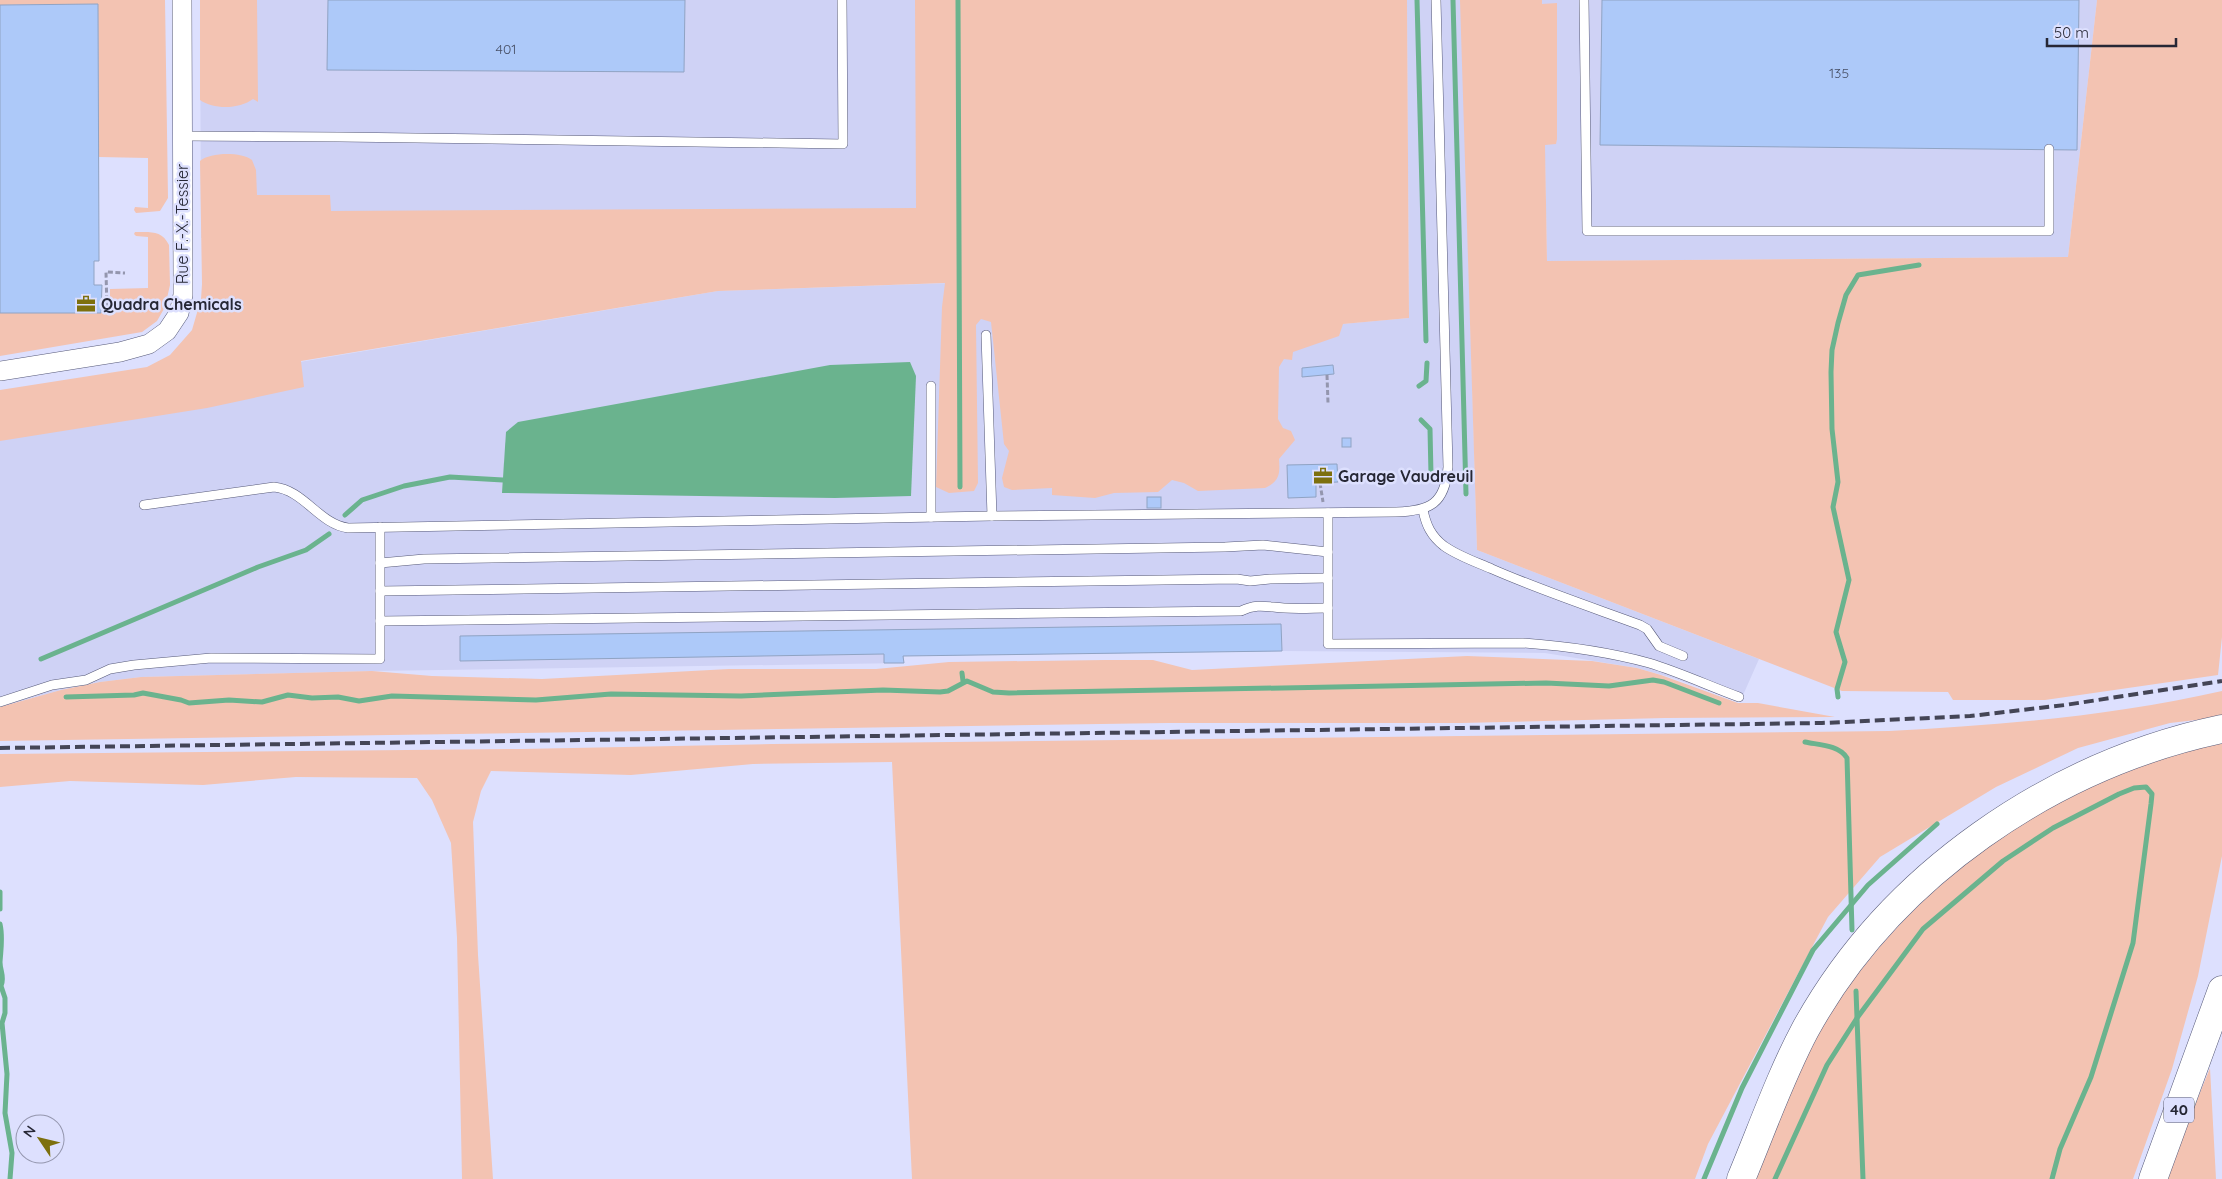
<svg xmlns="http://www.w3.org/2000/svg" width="2222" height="1179" font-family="Quicksand,sans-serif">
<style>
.built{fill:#cfd2f5}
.green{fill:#f3c3b2}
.water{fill:#6ab38e}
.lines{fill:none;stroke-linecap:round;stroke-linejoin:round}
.stream{stroke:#6ab38e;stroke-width:5}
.building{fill:#adc9f9;stroke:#90a3c3}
.lane-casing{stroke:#565978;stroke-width:10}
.street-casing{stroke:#565978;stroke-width:20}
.highway-casing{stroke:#565978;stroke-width:29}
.path{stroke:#9496ae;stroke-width:3;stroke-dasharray:5 2.5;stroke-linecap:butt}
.lane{stroke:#fff;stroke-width:9}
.street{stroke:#fff;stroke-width:19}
.highway{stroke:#fff;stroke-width:28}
.rail{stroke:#444556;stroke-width:4;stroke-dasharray:10 5;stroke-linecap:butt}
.labels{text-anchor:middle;stroke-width:5;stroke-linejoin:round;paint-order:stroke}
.number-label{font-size:14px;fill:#485066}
.shield{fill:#dde0fe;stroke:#5d5e71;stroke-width:1}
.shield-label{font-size:15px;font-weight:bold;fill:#262735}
.street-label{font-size:16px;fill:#262735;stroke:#dde0fe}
.poi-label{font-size:16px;font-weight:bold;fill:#262735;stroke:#dde0fe;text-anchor:start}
</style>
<rect width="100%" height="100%" fill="#dde0fe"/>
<g class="built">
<path d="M200,0H927V220L201,238Z"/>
<path d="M1407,0H1461L1477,550L1759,659L1740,702L1673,678L1637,668L1545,653L1282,651L904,656V663L372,671L141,677L100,682L61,690L0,707V413L718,291L1132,277L1331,325L1409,318Z"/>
<path d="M1542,0H2097L2068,257L1547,261Z"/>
</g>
<g class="green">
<path d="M0,0H165L168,198L160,211L136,213L134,210L135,207L148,208V158L99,157L98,4L0,5Z"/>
<path d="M200,0H257L258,102L253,99C240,109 214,110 200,100Z"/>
<path d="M915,0H1407L1409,318L1343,324L1339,336L1293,352L1292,360L1284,359L1279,367L1278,419L1283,428L1291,431L1295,440L1279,459C1280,473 1280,481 1265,488L1198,491L1184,483L1172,480L1158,492L1114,493L1095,498L1052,495V488L1012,490L1004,487L1002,478L1009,451L1004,444L991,322L981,319L976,325L978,483L974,491L949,493L936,487L942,307L945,283L718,291L301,361L304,387L207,408L0,441V390L147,367L170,355L192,330L201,299L202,284L200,161C211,152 241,152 252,160L256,170L257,195H330L331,211L916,208Z"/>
<path d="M1460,0H1542V4L1557,3V139L1556,144L1545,145L1547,261L2068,257L2097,0H2222V637L2218,675L2045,700H1953L1948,692L1842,691L1477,550Z"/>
<path d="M135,232C150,232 162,230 169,245L170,285L165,307L157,321L142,332L0,356V313L113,312V304H110V289L148,288V237L136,236L134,234Z"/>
<path d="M1467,656L1592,661L1637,668L1661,675L1738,703H1758L1835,717L1665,718L1461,723H1168L0,741V707L61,690L100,682L141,677L372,671L432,676L542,679L729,669H876L949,662L1105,660H1153L1192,670Z"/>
<path d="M2222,691V717L2170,723L2078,748L1996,787L1880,857L1828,917L1708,1144L1695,1179H912L892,762L753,764L631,775L491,771L481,791L473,822L478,955L493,1179H462L457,938L451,843L432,800L417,778L296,777L203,785L70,781L0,787V754L521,749L772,744L1889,731C2000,725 2113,716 2222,691Z"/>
<path d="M2222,742V856L2198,976L2172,1069L2133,1179H1754C1775,1129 1794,1078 1821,1030C1879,927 1985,834 2093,785C2134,766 2178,754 2222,742Z"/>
<path d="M2210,1068L2216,1179H2165Z"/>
</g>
<path class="water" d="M910,362L916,376L911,496L835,498L502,493L506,432L518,422L830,365Z"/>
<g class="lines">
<g class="stream">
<path d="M958,0L960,487"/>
<path d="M1417,0L1426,341"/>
<path d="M1453,0L1466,494"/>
<path d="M1419,386L1426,381L1427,363"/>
<path d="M1421,420L1430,429L1431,475"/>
<path d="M345,515L362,500L404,486L450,477L503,480"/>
<path d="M41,659L258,567L306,550L329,534"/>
<path d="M962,673L963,681"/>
<path d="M66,697L134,695L143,693L181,700L189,703L229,700L262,702L288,695L312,698L338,697L359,701L392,696L536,700L611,694L741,696L883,690L940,692L948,691L967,681L993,692L1009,693L1546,683L1609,686L1653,680L1664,682L1719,703"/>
<path d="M1838,697L1837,689L1845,662L1836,632L1849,580L1833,507L1838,482L1832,429L1831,372L1832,350L1838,323L1846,295L1858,275L1919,265"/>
<path d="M1805,742C1819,745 1839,745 1847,758L1852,930"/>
<path d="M0,892V909"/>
<path d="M0,924C3,937 1,948 0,962C0,971 5,977 1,986L5,998V1013L2,1023L7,1074L5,1113L12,1153L10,1179"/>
<path d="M1856,991L1863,1179"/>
<path d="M1704,1179L1742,1088L1813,950L1868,885L1937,824"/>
<path d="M1775,1179L1827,1065L1857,1018L1923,929L2003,861L2053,828L2119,794L2134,788L2146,787L2152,794L2151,804L2133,943L2091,1077L2060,1149L2052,1179"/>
</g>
</g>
<g class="building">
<path d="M328,0H685L684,72L327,70Z"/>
<path d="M1602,0H2079L2077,150L1600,145Z"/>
<path d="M98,4L99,261H94V285H102L101,313H0V5Z"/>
<path d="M1333,365L1334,374L1302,377V368Z"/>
<rect x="1342" y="438" width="9" height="9"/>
<path d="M1337,464L1338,482L1316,483V497L1288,498L1287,465Z"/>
<rect x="1147" y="497" width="14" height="11"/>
<path d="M1281,624L1282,651L903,656L904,663H884V654L460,661V636Z"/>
</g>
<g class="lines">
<g class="lane-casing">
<g id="lane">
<path d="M1584,0L1587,231H2049V149"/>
<path d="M182,136L340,137L843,144L842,0"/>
<path d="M986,335L992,516"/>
<path d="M144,505L274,487C304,490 319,524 348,528L992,516L1396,512C1430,511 1445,504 1448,467L1436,0"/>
<path d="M1423,510C1426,525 1431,536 1444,546C1458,556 1476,562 1492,569C1540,590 1591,607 1640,625L1647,629L1659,646L1683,656"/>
<path d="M1328,513V644L1523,643C1565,646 1608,652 1649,663C1679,672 1709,686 1739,697"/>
<path d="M931,517V386"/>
<path d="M380,563L424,559L1225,547L1263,545L1328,552"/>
<path d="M380,591L1237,579L1250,581L1270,579L1328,578"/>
<path d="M380,621L1241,611C1257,603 1267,607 1284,608C1299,609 1314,608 1328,608"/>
<path d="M0,702L52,685L86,680L110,669L134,665L211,658L380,659V527"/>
</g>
</g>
<g class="street-casing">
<path id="street" d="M0,371L120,352L149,344L167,331L179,313L183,295V279L182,0"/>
</g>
<g class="highway-casing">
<g id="highway">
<path d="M1741,1179C1762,1129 1780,1077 1805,1030C1890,875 2052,765 2222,729"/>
<path d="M2153,1179L2222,990"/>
</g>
</g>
<g class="path">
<path d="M102,309L107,310L106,272L125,273"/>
<path d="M1327,375L1328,403"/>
<path d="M1320,483L1323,502"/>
</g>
<use href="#lane" class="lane"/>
<use href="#street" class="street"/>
<use href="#highway" class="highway"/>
<path class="rail" d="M0,748L1822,723L1970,716L2065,705L2222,681"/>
</g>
<defs>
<g id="office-bare" transform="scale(1.5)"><path d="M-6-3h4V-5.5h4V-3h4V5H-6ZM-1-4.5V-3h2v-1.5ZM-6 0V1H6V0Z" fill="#7d700e" stroke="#dde0fe" stroke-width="2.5" paint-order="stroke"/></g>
</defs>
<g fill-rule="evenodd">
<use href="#office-bare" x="86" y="304"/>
<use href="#office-bare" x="1323" y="476"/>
</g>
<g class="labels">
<g class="number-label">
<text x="506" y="54">401</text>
<text x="1839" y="78">135</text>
</g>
<rect class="shield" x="2164" y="1097.5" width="30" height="25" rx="4"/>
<g class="shield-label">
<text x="2179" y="1115">40</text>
</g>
<g class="street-label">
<text transform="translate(182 224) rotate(-90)" y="6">Rue F.-X.-Tessier</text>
</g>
<g class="poi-label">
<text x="101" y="310">Quadra Chemicals</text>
<text x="1338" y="482">Garage Vaudreuil</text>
</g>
</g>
<g transform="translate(40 1139) rotate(305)"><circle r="24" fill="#dde0fe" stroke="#9496ae"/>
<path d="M0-4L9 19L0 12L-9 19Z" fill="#7d700e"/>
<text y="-8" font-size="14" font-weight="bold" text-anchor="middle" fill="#262735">N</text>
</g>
<path d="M2047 38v8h129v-8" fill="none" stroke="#262735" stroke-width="2.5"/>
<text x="2054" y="38" font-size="15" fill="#262735" stroke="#dde0fe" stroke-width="4" paint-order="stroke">50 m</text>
</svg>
